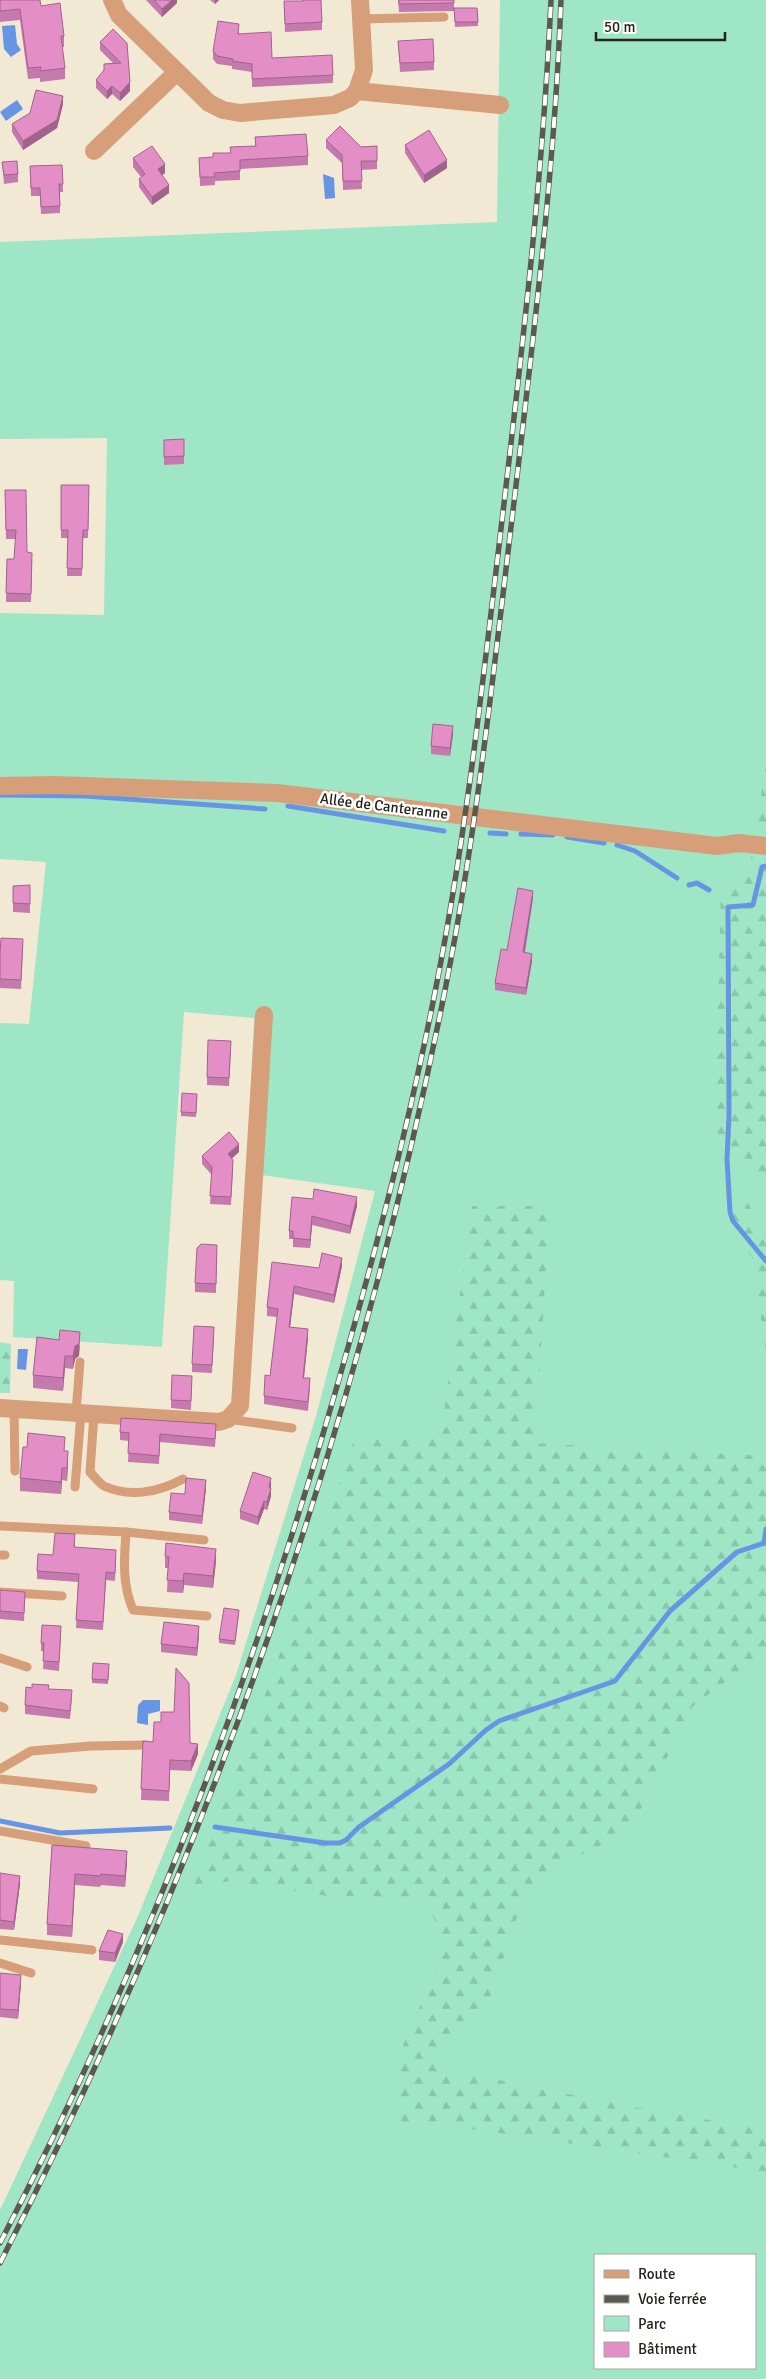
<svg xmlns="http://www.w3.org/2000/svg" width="766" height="2379" font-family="Signika,sans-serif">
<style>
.green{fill:#9fe6c6;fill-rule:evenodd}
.forest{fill:url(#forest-firs)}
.water{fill:#6895e3}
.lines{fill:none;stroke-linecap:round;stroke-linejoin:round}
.stream{stroke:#6895e3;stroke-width:5}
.lane{stroke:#d69e79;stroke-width:9}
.street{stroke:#d69e79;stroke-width:18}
.rail-casing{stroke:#5e594e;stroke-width:5.5}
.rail{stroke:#fff;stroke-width:4;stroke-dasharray:11;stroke-linecap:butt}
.wall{fill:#c47aac}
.shaded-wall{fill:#a0638c}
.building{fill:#e48ec8;stroke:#a0638c}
.labels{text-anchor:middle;stroke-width:5;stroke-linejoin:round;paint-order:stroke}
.street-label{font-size:15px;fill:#26231b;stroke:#fff}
</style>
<defs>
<pattern id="forest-firs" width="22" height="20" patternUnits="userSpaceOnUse" patternTransform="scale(1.25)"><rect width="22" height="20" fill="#9fe6c6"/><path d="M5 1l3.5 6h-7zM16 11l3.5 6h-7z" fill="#89c5aa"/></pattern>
</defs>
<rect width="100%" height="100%" fill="#f2e9d4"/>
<path class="green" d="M500,0H766V2379H0V2210L138,1916L236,1675L316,1416L375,1191L247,1173L254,1018L184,1012L162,1347L13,1337L14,1281L0,1280V1023L29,1024L46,862L0,859V613L104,615L107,438L0,439V242L497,222ZM595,2255H755V2368H595Z"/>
<g class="forest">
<path d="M766,764V1191L715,1132L721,886L750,865Z"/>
<path d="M748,1203L766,1241V1352L752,1257L717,1215Z"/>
<path d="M472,1206H550L535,1443L766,1456V1662L746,1666L693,1706L630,1831L538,1876L516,1919L487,2008L457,2024L435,2067L628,2106L766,2130V2172L437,2124L399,2127L401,2050L446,1947L426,1899L327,1896L227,1881L188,1898L271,1679L355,1437L441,1434Z"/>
<path d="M0,1342L11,1344L10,1393H0Z"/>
</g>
<g class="water">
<path d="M15,25L17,44L21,50L11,57L4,49L2,26Z"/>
<path d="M17,100L23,109L6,121L0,112Z"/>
<path d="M323,174L334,178L335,198L325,199Z"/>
<path d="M18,1349H28L26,1370L17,1369Z"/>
<path d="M143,1700H160V1711L148,1714V1725L137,1723L138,1705Z"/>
</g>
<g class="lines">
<g class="stream">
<path d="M0,795L85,796L265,809"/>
<path d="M288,806L444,831"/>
<path d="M490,833L506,834"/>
<path d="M521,834L553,835"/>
<path d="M567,837L604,843"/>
<path d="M617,845L635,851L677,878"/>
<path d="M766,866L762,867L753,905L728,907L729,1116L727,1159L730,1212L733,1221L766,1261"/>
<path d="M689,885L697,883L709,890"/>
<path d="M0,1821L60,1833L170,1828"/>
<path d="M215,1827L325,1843H340L346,1840L359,1827L449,1764L486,1730L499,1721L615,1681L670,1611L737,1552L764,1543L766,1529"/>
</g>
<g class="lane">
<path d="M361,19L444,17"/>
<path d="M14,1408L15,1471"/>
<path d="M76,1412L80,1362"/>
<path d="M94,1414L90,1472C94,1476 99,1483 104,1486C130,1498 159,1492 183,1479"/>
<path d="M228,1419L292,1428"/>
<path d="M75,1487L81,1413"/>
<path d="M0,1526L126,1532L204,1540"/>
<path d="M126,1532C124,1560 122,1584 133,1610L207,1616"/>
<path d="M0,1555H5"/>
<path d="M0,1592L62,1596"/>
<path d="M0,1658L27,1667"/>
<path d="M0,1706L4,1708"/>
<path d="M0,1769L31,1751L91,1746L146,1745"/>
<path d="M0,1779L93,1789"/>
<path d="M0,1831L86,1846"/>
<path d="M0,1940L92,1950"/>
<path d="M0,1963L31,1973"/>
</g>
<g class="street">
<path d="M112,0L119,15L209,103L223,110L240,113L334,105L350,98L357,91L364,70L360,0"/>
<path d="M357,91L500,105"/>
<path d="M94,151L177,72"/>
<path d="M0,786L55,785L277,793L717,846L739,843L766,846"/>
<path d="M0,1408L219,1422L228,1419L240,1406L264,1015"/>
</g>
<g class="rail-casing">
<g id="rail">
<path d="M0,2243C147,1960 261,1658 347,1351C381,1231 412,1110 436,987C467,830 484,671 503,512C523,342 543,172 551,0"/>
<path d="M0,2263C206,1861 358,1429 446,985C478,823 495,658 515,494C534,330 555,165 561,0"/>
</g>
</g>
<use href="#rail" class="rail"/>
</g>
<g class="wall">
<path d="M0,0L41,6L64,36V47H62L65,68V79L40,82V78L28,79L20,20L0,22Z"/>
<path d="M146,0H177V3L162,17Z"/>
<path d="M210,0H219L215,4Z"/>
<path d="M398,0H454V8H477L478,26L455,27L454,11L399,12Z"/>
<path d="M284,1L322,22V30L285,32Z"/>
<path d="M113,29L130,91L120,101L112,94L107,99L96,88V80L104,71V64L113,63L100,50V42Z"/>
<path d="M239,32V34L272,58L333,75V83L252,87V72L232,69V66L217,64L213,59V51Z"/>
<path d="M398,41L434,62V70L400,72Z"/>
<path d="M63,104L57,128L23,150L12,132V124Z"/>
<path d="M255,137L308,156V165L240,169V180L215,181V185L200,186L199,158L213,157V153H230L255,146Z"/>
<path d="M326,140L361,147L377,146V169L361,170L362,189L343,190L342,163L326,148Z"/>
<path d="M405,145L447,168L424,183L405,153Z"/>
<path d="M133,158L165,173L162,175L169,193L152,205L139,187V179L141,177L133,167Z"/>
<path d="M2,162L18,174V182L4,184Z"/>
<path d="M62,165L63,192H60V213L41,214L40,196H31L30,166Z"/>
<path d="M164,440L184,456V464L164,465Z"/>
<path d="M61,485H89L88,538H83L82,576H67L68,538H61Z"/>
<path d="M5,490L27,552L32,561L31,602H6L7,559H14L16,539H6Z"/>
<path d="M453,734L450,756L431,754V746Z"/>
<path d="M30,885V913L13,912V886Z"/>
<path d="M533,898L525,953L532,961L526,995L495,990V983L507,950Z"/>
<path d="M23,947L21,989L0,988V954Z"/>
<path d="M231,1049L229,1086L207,1085V1077Z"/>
<path d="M197,1094L196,1117L181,1116V1112Z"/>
<path d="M239,1152L232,1158L233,1168L231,1205L210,1204L212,1175L202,1164V1156Z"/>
<path d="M292,1197L357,1206L350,1234L312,1225L310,1248L293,1247V1239H289V1231Z"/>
<path d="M217,1254L216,1293L195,1292V1283Z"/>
<path d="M342,1266L334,1303L294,1294L290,1327L308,1338L304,1378L310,1387L308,1411L264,1404V1396L270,1376L277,1317L267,1316V1307L319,1268Z"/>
<path d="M214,1336L212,1373L192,1372V1364Z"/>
<path d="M80,1345L79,1356L75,1359L73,1369L65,1368L63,1391L33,1388V1375Z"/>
<path d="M192,1376L191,1410L171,1408V1400Z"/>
<path d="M120,1432H216L215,1447L160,1442L159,1464L128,1462L129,1441L120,1440Z"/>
<path d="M65,1451L68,1463L67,1481L62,1480L61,1494L20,1491V1478Z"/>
<path d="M206,1488L202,1524L169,1520V1512L185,1494Z"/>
<path d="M271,1488V1496L267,1510L264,1509L258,1525L240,1519V1511Z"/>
<path d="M75,1542V1547L116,1557L115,1581L106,1580L103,1630L76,1628L78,1582L37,1579V1571L53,1555Z"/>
<path d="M165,1556L216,1561L213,1588L184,1585L183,1593L167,1592L168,1568H165Z"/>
<path d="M0,1590L25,1600L24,1621L0,1619Z"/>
<path d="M239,1614L235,1645L219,1643V1639Z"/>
<path d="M61,1634L59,1671L43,1669L44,1651H41V1643Z"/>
<path d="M199,1635L197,1656L161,1652V1644Z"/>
<path d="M109,1668L108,1684L92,1683V1679Z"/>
<path d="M72,1698L70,1719L25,1714V1705Z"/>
<path d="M143,1741L190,1743L198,1754L191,1771L170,1770L169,1801L141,1800Z"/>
<path d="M52,1845L127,1862L125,1887L101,1885L100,1887L75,1885L72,1937L47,1935V1924Z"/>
<path d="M0,1873L20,1884L14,1930L0,1929Z"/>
<path d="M123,1942L115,1962L99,1960V1951Z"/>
<path d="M0,1973L21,1983L18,2019L0,2017Z"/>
</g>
<g class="shaded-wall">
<path d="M172,0H177V3L162,17V9Z"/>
<path d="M215,0H219L215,4Z"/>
<path d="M130,82V91L120,101V93Z"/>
<path d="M112,86V94L107,99V91Z"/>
<path d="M63,96V104L57,128L23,150V141Z"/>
<path d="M447,160V168L424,183V175Z"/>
<path d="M165,164V173L158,178V169Z"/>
<path d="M169,185V193L152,205V197Z"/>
<path d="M453,726V734L450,756V748Z"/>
<path d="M533,891V898L523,960V952Z"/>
<path d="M532,954V961L526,995V988Z"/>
<path d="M239,1144V1152L228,1162V1154Z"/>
<path d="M357,1197V1206L350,1234V1226Z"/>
<path d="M312,1216V1225L310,1248V1240Z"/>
<path d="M342,1258V1266L334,1303V1295Z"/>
<path d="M294,1286V1294L289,1336V1327Z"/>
<path d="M308,1329V1338L303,1386V1378Z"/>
<path d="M80,1332L79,1356L75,1359L73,1369V1356L75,1346Z"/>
<path d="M65,1356V1368L63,1391V1378Z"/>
<path d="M68,1451V1463L67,1481V1468Z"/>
<path d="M62,1468V1480L61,1494V1482Z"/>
<path d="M271,1478V1487L269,1495V1487Z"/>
<path d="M206,1480V1488L202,1524V1516Z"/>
<path d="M271,1488V1496L267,1510V1502Z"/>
<path d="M264,1501V1509L258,1525V1517Z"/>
<path d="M216,1549V1561L213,1588V1576Z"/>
<path d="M184,1573V1585L183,1593V1581Z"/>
<path d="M199,1626V1635L197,1656V1648Z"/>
<path d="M198,1744V1754L191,1771V1761Z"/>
<path d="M127,1851V1862L125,1887V1876Z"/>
<path d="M75,1874V1885L72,1937V1926Z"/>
<path d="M20,1876V1884L14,1930V1922Z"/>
<path d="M123,1934V1942L115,1962V1953Z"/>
<path d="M21,1975V1983L18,2019V2010Z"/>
</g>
<g class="building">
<path d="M0,0H40L41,6L60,3L64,36H61L65,68L40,71L41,67L28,68L20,9L0,11Z"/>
<path d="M154,0H172L162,9Z"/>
<path d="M303,0H321L322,22L285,24L284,1H303Z"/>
<path d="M399,0H454V3L399,4Z"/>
<path d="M454,8H477L478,22H455Z"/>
<path d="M218,21L239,24L238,34L271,32L272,58L332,55L333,75L252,79V64L232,61L233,59L217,56L213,51Z"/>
<path d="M113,29L127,43L130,82L120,93L112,86L107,91L96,80L104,70V64L121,63L100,42Z"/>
<path d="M433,39L434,62L400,63L398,41Z"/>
<path d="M36,90L63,96L57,120L23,141L12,124L30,113Z"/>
<path d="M340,126L361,147L377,146V161H361L362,181H343L342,155L326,140Z"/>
<path d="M429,130L447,160L424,175L405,145Z"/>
<path d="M306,134L308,156L240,160V171L214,173L215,177H200L199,158L213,157V153H231L230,147L256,146L255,137Z"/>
<path d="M152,146L165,164L158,169L169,185L152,197L139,179L145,174L133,158Z"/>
<path d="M17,161L18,174L4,175L2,162Z"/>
<path d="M62,165L63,184H59L60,206L41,207L40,188H31L30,166Z"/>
<path d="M184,439V456L164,457V440Z"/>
<path d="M61,485H89L88,530H83L82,569L67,568L68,530H61Z"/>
<path d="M5,490H26L27,552L32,553L31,594L6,593L7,559H14L16,530H6Z"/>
<path d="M433,724L453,726L450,748L431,746Z"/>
<path d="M30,885V904L13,903V886Z"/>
<path d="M518,888L533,891L523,952L532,954L526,988L495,983L501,949L507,950Z"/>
<path d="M1,938L23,939L21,980L0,979V954Z"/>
<path d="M208,1040L231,1041L229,1078L207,1077Z"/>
<path d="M182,1093L197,1094L196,1113L181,1112Z"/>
<path d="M229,1132L239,1144L228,1154L233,1160L231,1197L210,1196L212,1167L202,1156Z"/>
<path d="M314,1189L357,1197L350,1226L312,1216L310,1240L293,1238V1231H289L292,1197L313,1199Z"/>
<path d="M201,1244L217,1245L216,1284L195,1283L197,1248Z"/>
<path d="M322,1253L342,1258L334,1295L294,1286L289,1327L308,1329L303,1378H310L308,1402L264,1396L265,1375L270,1376L278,1309L267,1307L272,1262L319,1268Z"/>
<path d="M194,1326L214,1327L212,1365L192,1364Z"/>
<path d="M60,1330L80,1332L79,1344L75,1346L73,1356H65L63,1378L33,1375L37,1337L59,1340Z"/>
<path d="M172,1375L192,1376L191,1401L171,1400Z"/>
<path d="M121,1418L216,1424L215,1439L160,1434L159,1456L128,1453L129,1433L120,1432Z"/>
<path d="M28,1433L65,1437L64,1451H68L67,1468H62L61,1482L20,1478L23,1447H27Z"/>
<path d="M253,1472L271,1478L269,1487L271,1488L267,1502L264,1501L258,1517L240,1511Z"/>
<path d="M186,1478L206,1480L202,1516L169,1512L171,1493L185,1494Z"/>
<path d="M55,1533L75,1534L74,1547L116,1550L115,1573L106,1572L103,1622L76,1620L79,1574L37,1571L38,1554L53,1555Z"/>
<path d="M166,1543L216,1549L213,1576L184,1573L183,1581L167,1580L169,1557L165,1556Z"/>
<path d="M0,1590L25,1592L24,1613L0,1611Z"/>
<path d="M224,1608L239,1610L235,1641L219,1639Z"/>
<path d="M164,1622L199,1626L197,1648L161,1644Z"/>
<path d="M42,1625L61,1626L59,1662L43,1661L44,1643H41Z"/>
<path d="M93,1663L109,1664L108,1680L92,1679Z"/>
<path d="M176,1668L189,1683L190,1743L198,1744L191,1761L170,1760L169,1791L141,1789L143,1741L153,1742L154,1722H161V1712H174Z"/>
<path d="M32,1684L49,1685L48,1689L72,1690L70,1711L25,1705L26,1687L32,1688Z"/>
<path d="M52,1845L127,1851L125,1876L101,1874L100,1876L75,1874L72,1926L47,1924Z"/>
<path d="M0,1873L20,1876L14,1922L0,1920Z"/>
<path d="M108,1930L123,1934L115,1953L99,1951Z"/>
<path d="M0,1973L21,1975L18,2010L0,2009Z"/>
</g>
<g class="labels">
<g class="street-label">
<text transform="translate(384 806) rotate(7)" y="5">Allée de Canteranne</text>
</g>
</g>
<rect x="594" y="2254" width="162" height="115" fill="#ffffff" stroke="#a8a7a4"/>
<rect x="604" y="2270" width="25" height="8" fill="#d69e79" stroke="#a8a7a4"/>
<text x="638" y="2279" font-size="15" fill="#26231b">Route</text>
<rect x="604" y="2295" width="25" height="8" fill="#5e594e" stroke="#a8a7a4"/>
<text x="638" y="2304" font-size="15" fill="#26231b">Voie ferrée</text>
<rect x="604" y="2316" width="25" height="15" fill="#9fe6c6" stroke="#a8a7a4"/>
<text x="638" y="2329" font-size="15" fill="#26231b">Parc</text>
<rect x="604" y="2342" width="25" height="15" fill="#e48ec8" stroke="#a8a7a4"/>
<text x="638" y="2354" font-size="15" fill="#26231b">Bâtiment</text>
<path d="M596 32v8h129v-8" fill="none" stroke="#26231b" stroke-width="2.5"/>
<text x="604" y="32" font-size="15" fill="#26231b" stroke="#ffffff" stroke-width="4" paint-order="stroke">50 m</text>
</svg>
